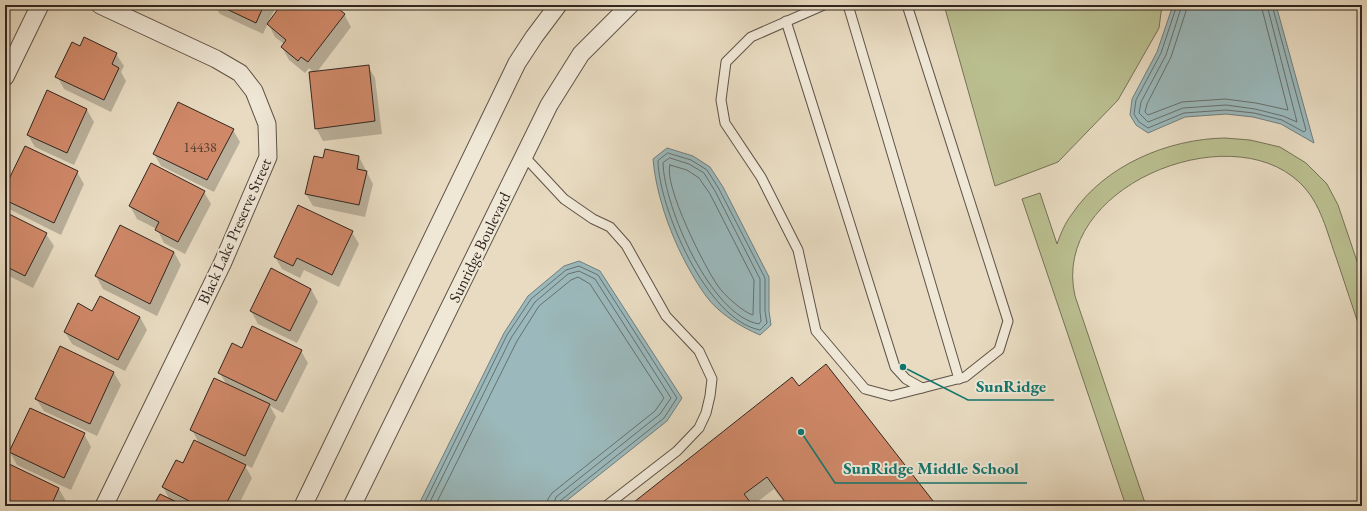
<svg xmlns="http://www.w3.org/2000/svg" width="1367" height="511" font-family="'EB Garamond',serif">
<style>
.green{fill:#babf90;stroke:#767258}
.water{fill:#9bb9bc;stroke:#717e7e}
.shadow{fill:#0003}
.lines{fill:none;stroke-linecap:round;stroke-linejoin:round}
.shore{stroke:#66706e;stroke-width:1}
.building{fill:#cf8868;stroke:#312620}
.lane-casing{stroke:#5f5348;stroke-width:11}
.street-casing{stroke:#5f5348;stroke-width:19}
.lane{stroke:#f0e8d7;stroke-width:9}
.street{stroke:#f0e8d7;stroke-width:17}
.labels{text-anchor:middle;stroke-width:4;stroke-linejoin:round;paint-order:stroke}
.number-label{font-size:14px;fill:#583e32}
.street-label{font-size:16px;fill:#312620;stroke:#f0e8d7}
.leader{fill:none;stroke:#0f766e;stroke-width:1.5}
.callout-dot{fill:#0f766e;stroke:#f0e8d7;stroke-width:1.5}
.callout-label{font-size:17px;text-anchor:middle;font-weight:bold;fill:#0f766e;stroke:#f0e8d7;stroke-width:4;stroke-linejoin:round;paint-order:stroke}
</style>
<rect width="100%" height="100%" fill="#e8dbc1"/>
<filter id="stains"><feTurbulence type="fractalNoise" baseFrequency=".005" numOctaves="4"/><feColorMatrix values="0 0 0 0 .2 0 0 0 0 .09 0 0 0 0 .02 0 0 0 .5 -.17"/></filter>
<radialGradient id="worn" r=".72"><stop offset=".6" stop-color="#630" stop-opacity="0"/><stop offset="1" stop-color="#630" stop-opacity=".3"/></radialGradient>
<g class="green">
<path d="M944,5H1162L1159,28L1118,100L1058,162L995,186Z"/>
<path d="M1225,138L1250,140L1280,147L1306,163L1327,184L1338,205L1362,276V335C1354,310 1345,285 1337,260C1327,233 1321,202 1299,182C1228,115 1050,188 1075,296L1146,506H1126L1022,199L1040,193L1057,244C1061,233 1065,223 1072,214C1105,165 1168,139 1225,138Z"/>
</g>
<g class="water">
<path d="M1173,5H1276L1314,143L1281,124L1253,117L1226,114L1185,117L1148,133L1136,125L1130,115L1132,99L1157,52Z"/>
<path d="M667,148L693,156L710,167L723,187L769,277V311L771,325L760,335C741,327 718,313 706,296C679,258 657,205 653,159Z"/>
<path d="M579,261L600,271L682,398L667,421L560,506H418L504,333L528,296L564,266Z"/>
</g>
<g class="shadow">
<path d="M214,5H277L268,22L282,5H332L344,14L351,27L317,72L368,66L375,78L382,134L323,141L316,128L313,72L309,68L305,73L289,60L282,47L284,44L275,37L268,23L263,34L220,14Z"/>
<path d="M80,47L116,54L124,66L121,72L126,81L111,112L64,89L57,76Z"/>
<path d="M87,110L94,122L74,165L35,147L28,135Z"/>
<path d="M233,130L240,142L214,192L161,166L154,154Z"/>
<path d="M359,157L373,184L365,217L313,206L306,194L324,159Z"/>
<path d="M77,172L84,184L61,235L5,207V183L10,180Z"/>
<path d="M204,192L211,204L185,254L164,243L157,229L137,219L130,206Z"/>
<path d="M5,213L46,234L54,246L33,288L5,274Z"/>
<path d="M121,226L174,252L181,265L157,316L103,289L96,276Z"/>
<path d="M352,232L359,244L339,287L304,270L300,278L282,269L275,257Z"/>
<path d="M5,287L10,296L5,307Z"/>
<path d="M311,289L318,302L297,343L258,324L251,311Z"/>
<path d="M93,312L140,317L147,330L125,371L72,344L65,332Z"/>
<path d="M60,348L114,373L121,385L97,436L44,411L36,399Z"/>
<path d="M242,349L301,351L308,363L283,413L270,406L276,417L252,468L244,464L252,478L238,506H155L170,500L163,487L199,443L192,430L226,384L220,373Z"/>
<path d="M798,387L936,506H787L774,489L752,506H630Z"/>
<path d="M84,434L91,447L71,490L17,465L10,452Z"/>
<path d="M5,463L59,489L66,501L64,506H5Z"/>
</g>
<g class="lines">
<g class="shore">
<path d="M1177,5L1161,53L1136,100L1134,114L1139,122L1148,128L1184,113L1226,110L1254,113L1282,120L1304,132L1306,130L1272,5"/>
<path d="M1182,5L1166,55L1141,102L1139,113L1148,122L1183,108L1226,105L1255,109L1283,116L1297,122L1267,5"/>
<path d="M1188,5L1171,57L1147,104L1145,112L1148,115L1182,102L1225,99L1256,103L1288,110L1261,5"/>
<path d="M668,153L691,160L707,170L719,189L765,278V311L767,323L760,330C707,320 659,209 658,161Z"/>
<path d="M670,158L689,164L704,173L715,191L760,279V312L761,321L759,324C711,316 664,207 663,163Z"/>
<path d="M670,165L687,170L699,178L710,194L754,280L753,315C744,313 723,294 718,286C705,268 663,185 670,165Z"/>
<path d="M423,506L507,335L531,299L566,270L579,266L598,275L677,398L664,418L560,501L558,506"/>
<path d="M428,506L511,338L535,302L568,274L579,271L595,279L671,398L660,414L556,497L553,506"/>
<path d="M435,506L517,341L539,306L571,280L578,277L590,284L664,398L655,411L552,493L548,499L547,506"/>
</g>
</g>
<g class="building">
<path d="M218,5H264L256,23Z"/>
<path d="M281,5H334L345,14L308,62L301,57L298,61L281,47L286,40L267,24Z"/>
<path d="M84,37L117,53L112,64L119,68L104,100L55,77L72,42L80,46Z"/>
<path d="M369,65L375,121L315,129L309,72Z"/>
<path d="M47,90L87,109L67,153L27,135Z"/>
<path d="M178,102L234,129L207,180L153,154Z"/>
<path d="M25,146L78,171L54,223L5,200V181L7,177L9,179Z"/>
<path d="M325,149L359,156L357,169L367,171L359,205L305,194L314,156L323,158Z"/>
<path d="M151,163L205,191L178,242L155,230L159,222L129,206Z"/>
<path d="M298,205L353,231L332,275L297,258L293,266L274,257Z"/>
<path d="M5,212L47,233L25,276L5,266Z"/>
<path d="M120,225L174,252L150,304L95,276Z"/>
<path d="M271,268L311,289L290,331L250,311Z"/>
<path d="M100,296L140,317L118,360L64,332L78,303L92,311Z"/>
<path d="M252,326L302,350L276,401L218,373L232,343L242,348Z"/>
<path d="M60,346L114,372L90,424L35,399Z"/>
<path d="M826,364L937,506H788L767,477L744,494L753,506H629L792,377L799,386Z"/>
<path d="M214,378L270,404L245,456L190,430Z"/>
<path d="M30,408L85,433L64,478L9,452Z"/>
<path d="M194,440L246,465L225,506H199L162,487L176,460L183,463Z"/>
<path d="M5,462L59,488L51,506H5Z"/>
<path d="M160,494L185,506H153Z"/>
</g>
<g class="lines">
<g class="lane-casing">
<g id="lane">
<path d="M824,5L751,37L726,62L721,100L725,123L761,177L798,250L816,331L865,389L891,396L965,377L999,350L1008,321L907,5"/>
<path d="M848,5L959,379"/>
<path d="M786,21L895,367L906,379L922,388"/>
<path d="M523,155L564,199L593,219L610,227L626,245L666,316L699,351L712,379L710,396L706,413L699,428L677,451L606,506"/>
</g>
</g>
<g class="street-casing">
<g id="street">
<path d="M100,5L216,59L240,73L254,91L267,124L268,157L223,262L104,506"/>
<path d="M5,77L40,5"/>
<path d="M303,506L517,63L534,37L558,5"/>
<path d="M352,506L549,105L581,54L630,5"/>
</g>
</g>
<use href="#lane" class="lane"/>
<use href="#street" class="street"/>
</g>
<g class="labels">
<g class="number-label">
<text x="200" y="152">14438</text>
</g>
<g class="street-label">
<text transform="translate(234 231) rotate(-66)" y="6">Black Lake Preserve Street</text>
<text transform="translate(479 247) rotate(-64)" y="6">Sunridge Boulevard</text>
</g>
</g>
<path class="leader" d="M903 367L968 400H1054M801 432L835 483H1027"/>
<g class="callout-dot">
<circle cx="903" cy="367" r="4"/>
<circle cx="801" cy="432" r="4"/>
</g>
<g class="callout-label">
<text x="1011" y="392">SunRidge</text>
<text x="931" y="474">SunRidge Middle School</text>
</g>
<rect width="1367" height="511" fill="none" stroke="#e8dbc1" stroke-width="20"/>
<rect x="6" y="6" width="1355" height="499" fill="none" stroke="#312620" stroke-width="2"/>
<rect x="10" y="10" width="1347" height="491" fill="none" stroke="#312620"/>
<rect width="100%" height="100%" filter="url(#stains)"/>
<rect width="100%" height="100%" fill="url(#worn)"/>
</svg>
